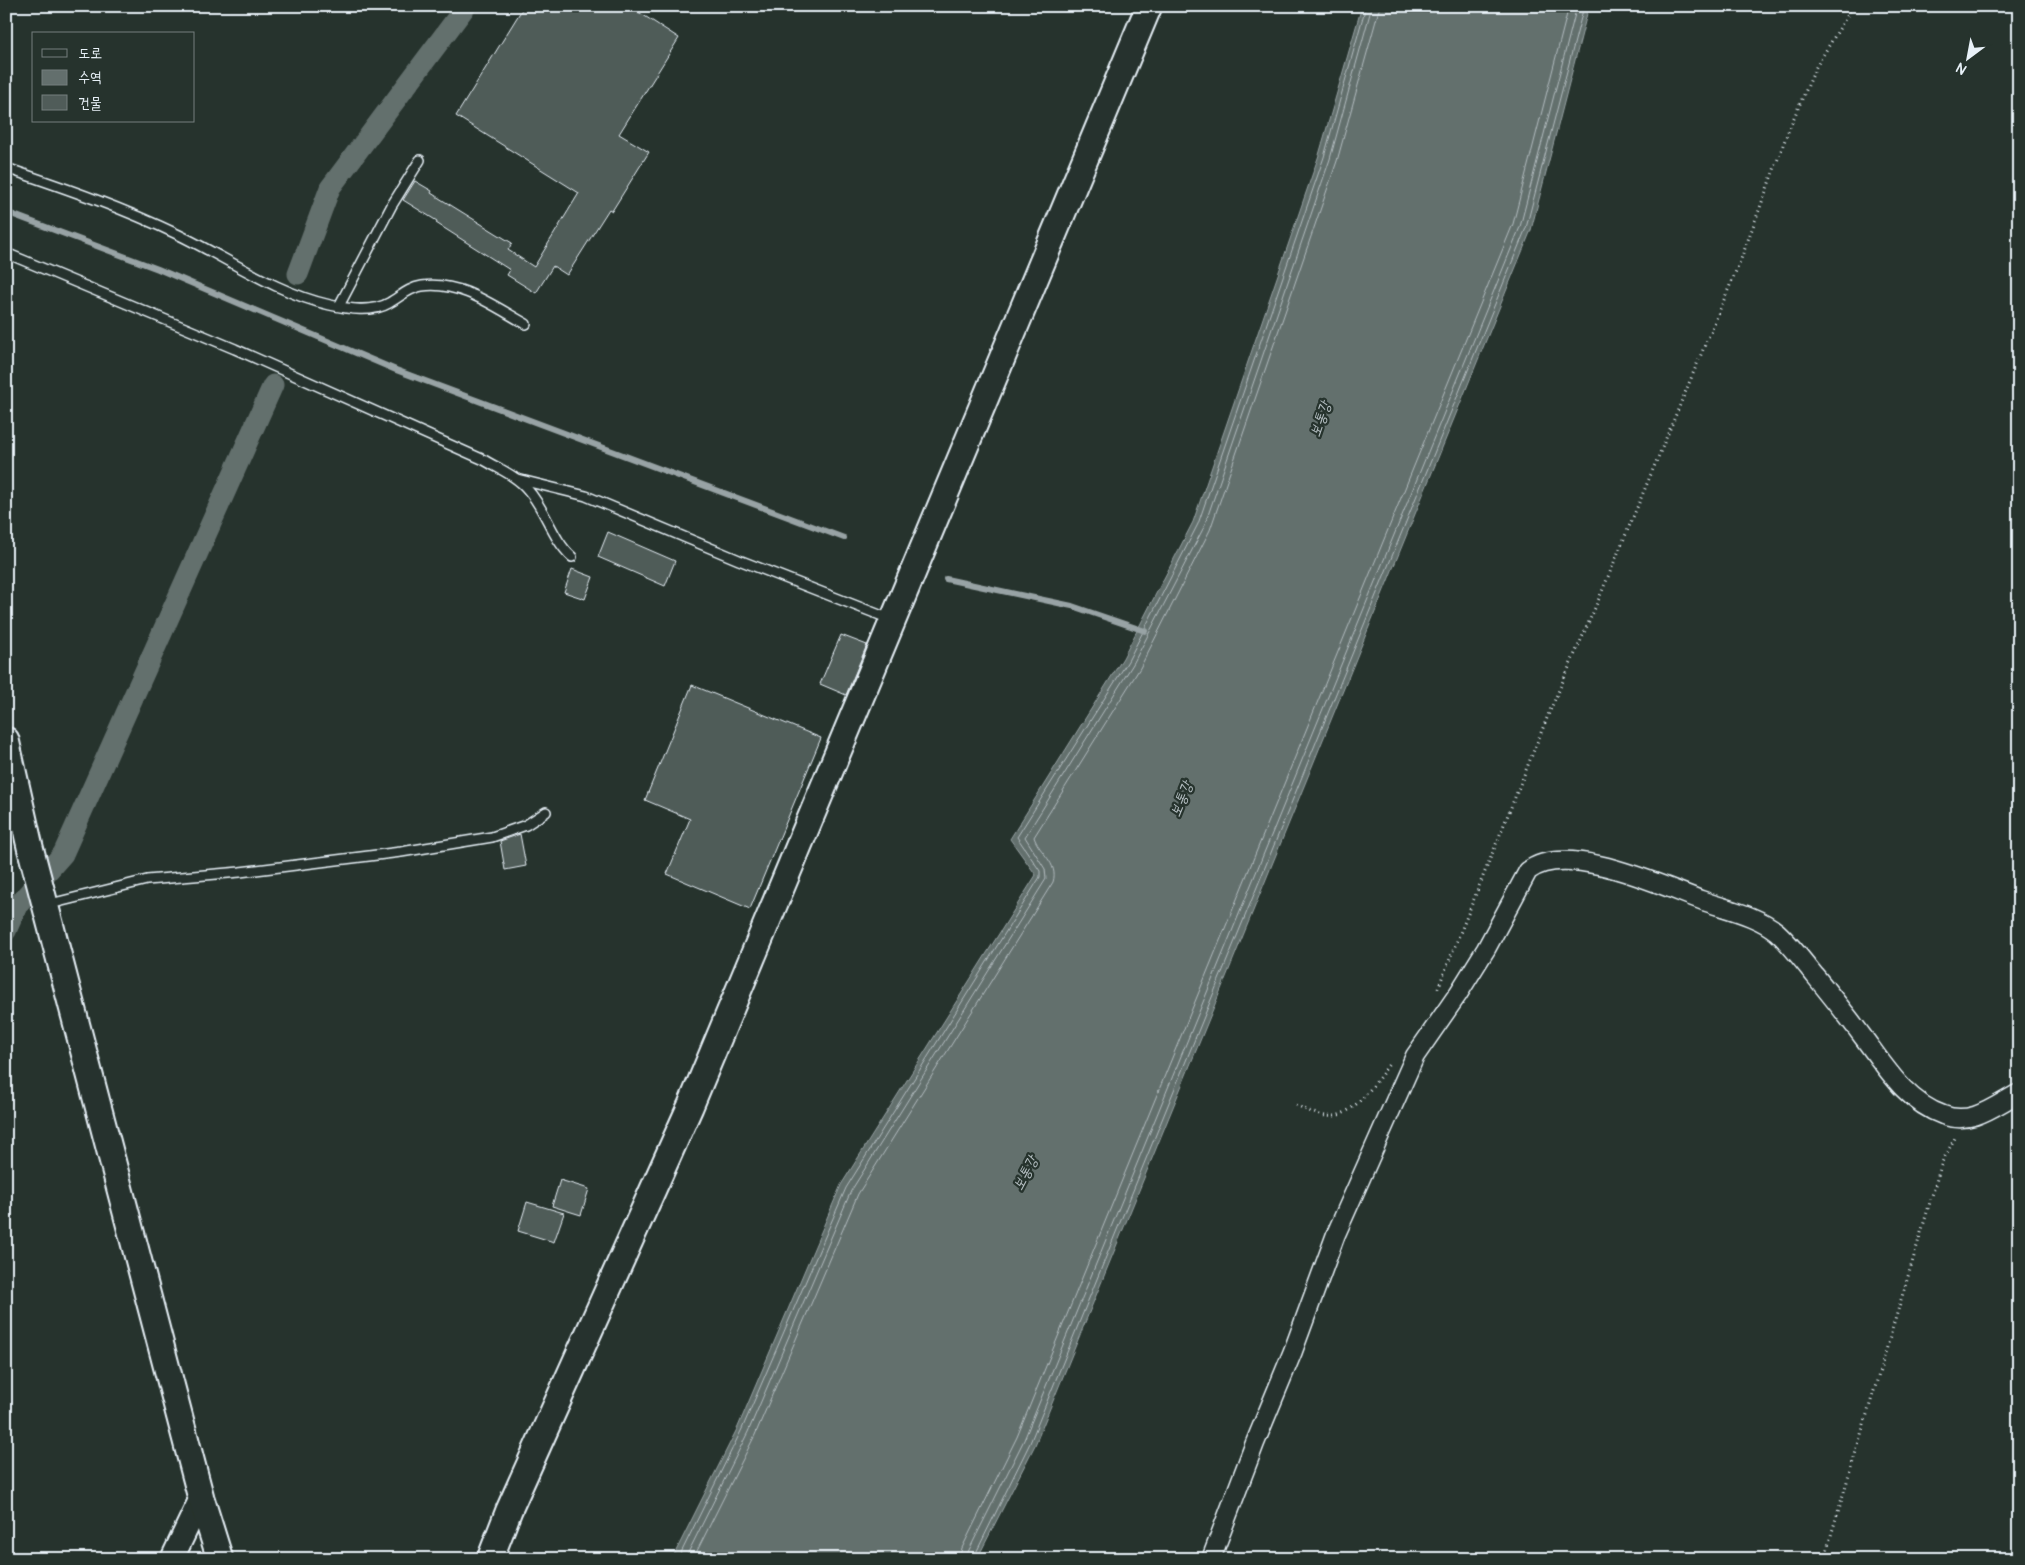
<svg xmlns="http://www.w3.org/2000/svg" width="2025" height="1565" font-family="Pangolin,'Poor Story',sans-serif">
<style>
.water{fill:#636f6d;stroke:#98a3a5}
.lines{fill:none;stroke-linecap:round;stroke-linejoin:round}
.shore{stroke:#b3bdc0;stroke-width:1}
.stream{stroke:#98a3a5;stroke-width:6}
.canal{stroke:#636f6d;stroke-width:21}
.building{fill:#505c59;stroke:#e8f1f8}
.service-casing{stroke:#e8f1f8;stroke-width:12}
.minor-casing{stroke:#e8f1f8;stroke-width:21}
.tertiary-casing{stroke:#e8f1f8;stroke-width:26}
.secondary-casing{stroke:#e8f1f8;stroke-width:29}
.path{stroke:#e8f1f8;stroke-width:3;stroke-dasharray:1 4;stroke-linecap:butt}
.service{stroke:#26332d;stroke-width:9}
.minor{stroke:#26332d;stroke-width:18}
.tertiary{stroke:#26332d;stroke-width:22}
.secondary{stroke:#26332d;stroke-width:25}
.labels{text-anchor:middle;stroke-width:4.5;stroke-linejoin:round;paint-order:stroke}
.water-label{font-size:15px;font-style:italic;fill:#b3bdc0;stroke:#26332d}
</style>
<rect width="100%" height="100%" fill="#26332d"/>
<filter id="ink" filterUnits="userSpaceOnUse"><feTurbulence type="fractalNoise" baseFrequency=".02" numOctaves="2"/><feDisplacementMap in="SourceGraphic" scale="10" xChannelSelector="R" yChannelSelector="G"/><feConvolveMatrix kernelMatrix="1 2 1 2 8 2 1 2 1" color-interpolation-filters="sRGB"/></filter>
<g filter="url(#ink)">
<path class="water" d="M1362,6H1589L1531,230L1035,1445L977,1559H672L738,1427L841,1185L1036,875L1010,839L1123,658L1193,522L1319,155Z"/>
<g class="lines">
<g class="shore">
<path d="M678,1559L742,1429L846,1188L1040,877V871L1017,837L1128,661L1198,524L1324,157L1366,6"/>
<path d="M685,1559L748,1432L851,1191L1046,879L1045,869L1025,837L1133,664L1204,527L1330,159L1372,6"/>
<path d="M693,1559L755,1435L858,1194L1053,882C1059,863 1039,853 1034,837L1140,668L1210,530L1337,161L1380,6"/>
<path d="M959,1559L962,1548L1017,1437L1513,224L1569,6"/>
<path d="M967,1559L968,1552L1024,1440L1520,227L1577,6"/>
<path d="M973,1559L1030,1443L1526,228L1584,6"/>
</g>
<g class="stream">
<path d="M6,212L158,269L396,370L844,538"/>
<path d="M946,579L1072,606L1145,631"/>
</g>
<g class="canal">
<path d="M298,274L330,188L466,6"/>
<path d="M6,931L17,906L63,854L273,385"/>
</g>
</g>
<g class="building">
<path d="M524,6H629L679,38L619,134L649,152L612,211L609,209L567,275L553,266L536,293L507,275L510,270L436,223L437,221L403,200L415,181L432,191L431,193L512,243L508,250L534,267L579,193L456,116Z"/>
<path d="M608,532L675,561L665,586L598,557Z"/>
<path d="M572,569L593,577L585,599L564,592Z"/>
<path d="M841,635L867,645L846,695L820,684Z"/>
<path d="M692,685L821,738L750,909L667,874L690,819L645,800Z"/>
<path d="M520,834L526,866L505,870L500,841Z"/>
<path d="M560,1180L589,1189L581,1215L552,1206Z"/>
<path d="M527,1202L564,1213L554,1242L518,1231Z"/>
</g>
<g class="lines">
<g class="service-casing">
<g id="service">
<path d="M6,168C65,188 123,208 179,235C227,258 278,294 330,305C348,309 372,313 389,303C400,297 408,288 422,286C459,280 495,307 526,324"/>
<path d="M6,253L235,349L484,460C499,469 517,476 528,490C546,510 552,539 572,557"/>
<path d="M339,306L392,205L420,160"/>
<path d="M517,479L586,496L739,560L890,619"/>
<path d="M46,905L147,880L240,872L401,852L492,837L526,825L546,812"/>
</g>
</g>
<g class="minor-casing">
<path id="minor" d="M1211,1559L1255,1443L1293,1351L1336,1234L1415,1056L1458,994L1486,949L1528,871C1566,841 1660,885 1701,900C1725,909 1757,915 1777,932C1790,944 1801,958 1812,972C1829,993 1847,1015 1863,1037C1885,1066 1906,1102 1943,1115C1972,1126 1994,1106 2019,1093"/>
</g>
<g class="tertiary-casing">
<path id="tertiary" d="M172,1559L201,1498"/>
</g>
<g class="secondary-casing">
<g id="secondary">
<path d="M6,740L30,847L201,1498L220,1559"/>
<path d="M490,1559L509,1510L690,1107L1149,6"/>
</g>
</g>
<g class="path">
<path d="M1438,988L1549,713L1595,608L1741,259L1789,129L1816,67L1853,6"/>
<path d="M1296,1105C1305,1109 1316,1115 1326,1116C1353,1120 1375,1082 1390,1063"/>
<path d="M1824,1559L1942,1162L1956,1136"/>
</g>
<use href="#service" class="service"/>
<use href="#minor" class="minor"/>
<use href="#tertiary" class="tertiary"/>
<use href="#secondary" class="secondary"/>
</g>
</g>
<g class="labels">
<g class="water-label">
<text transform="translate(1320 419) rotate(-71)" y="5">보통강</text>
<text transform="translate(1181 799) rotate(-68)" y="5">보통강</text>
<text transform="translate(1025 1173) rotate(-62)" y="5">보통강</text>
</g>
</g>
<rect width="2025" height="1565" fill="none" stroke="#26332d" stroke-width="25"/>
<rect x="12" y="12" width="2000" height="1540" fill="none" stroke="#e8f1f8" stroke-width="2" filter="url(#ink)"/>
<rect x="32" y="32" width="162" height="90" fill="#26332d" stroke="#747f7e"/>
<rect x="42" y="49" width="25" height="8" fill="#26332d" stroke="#747f7e"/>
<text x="78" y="58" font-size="15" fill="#e8f1f8">도로</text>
<rect x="42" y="70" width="25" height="15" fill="#636f6d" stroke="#747f7e"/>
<text x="78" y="82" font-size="15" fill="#e8f1f8">수역</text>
<rect x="42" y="95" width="25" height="15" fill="#505c59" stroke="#747f7e"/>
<text x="78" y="108" font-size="15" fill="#e8f1f8">건물</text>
<g transform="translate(1968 58) rotate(212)" stroke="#26332d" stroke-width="4" paint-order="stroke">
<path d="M0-4L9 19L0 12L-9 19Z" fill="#e8f1f8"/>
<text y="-8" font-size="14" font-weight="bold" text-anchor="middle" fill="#e8f1f8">N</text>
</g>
</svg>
